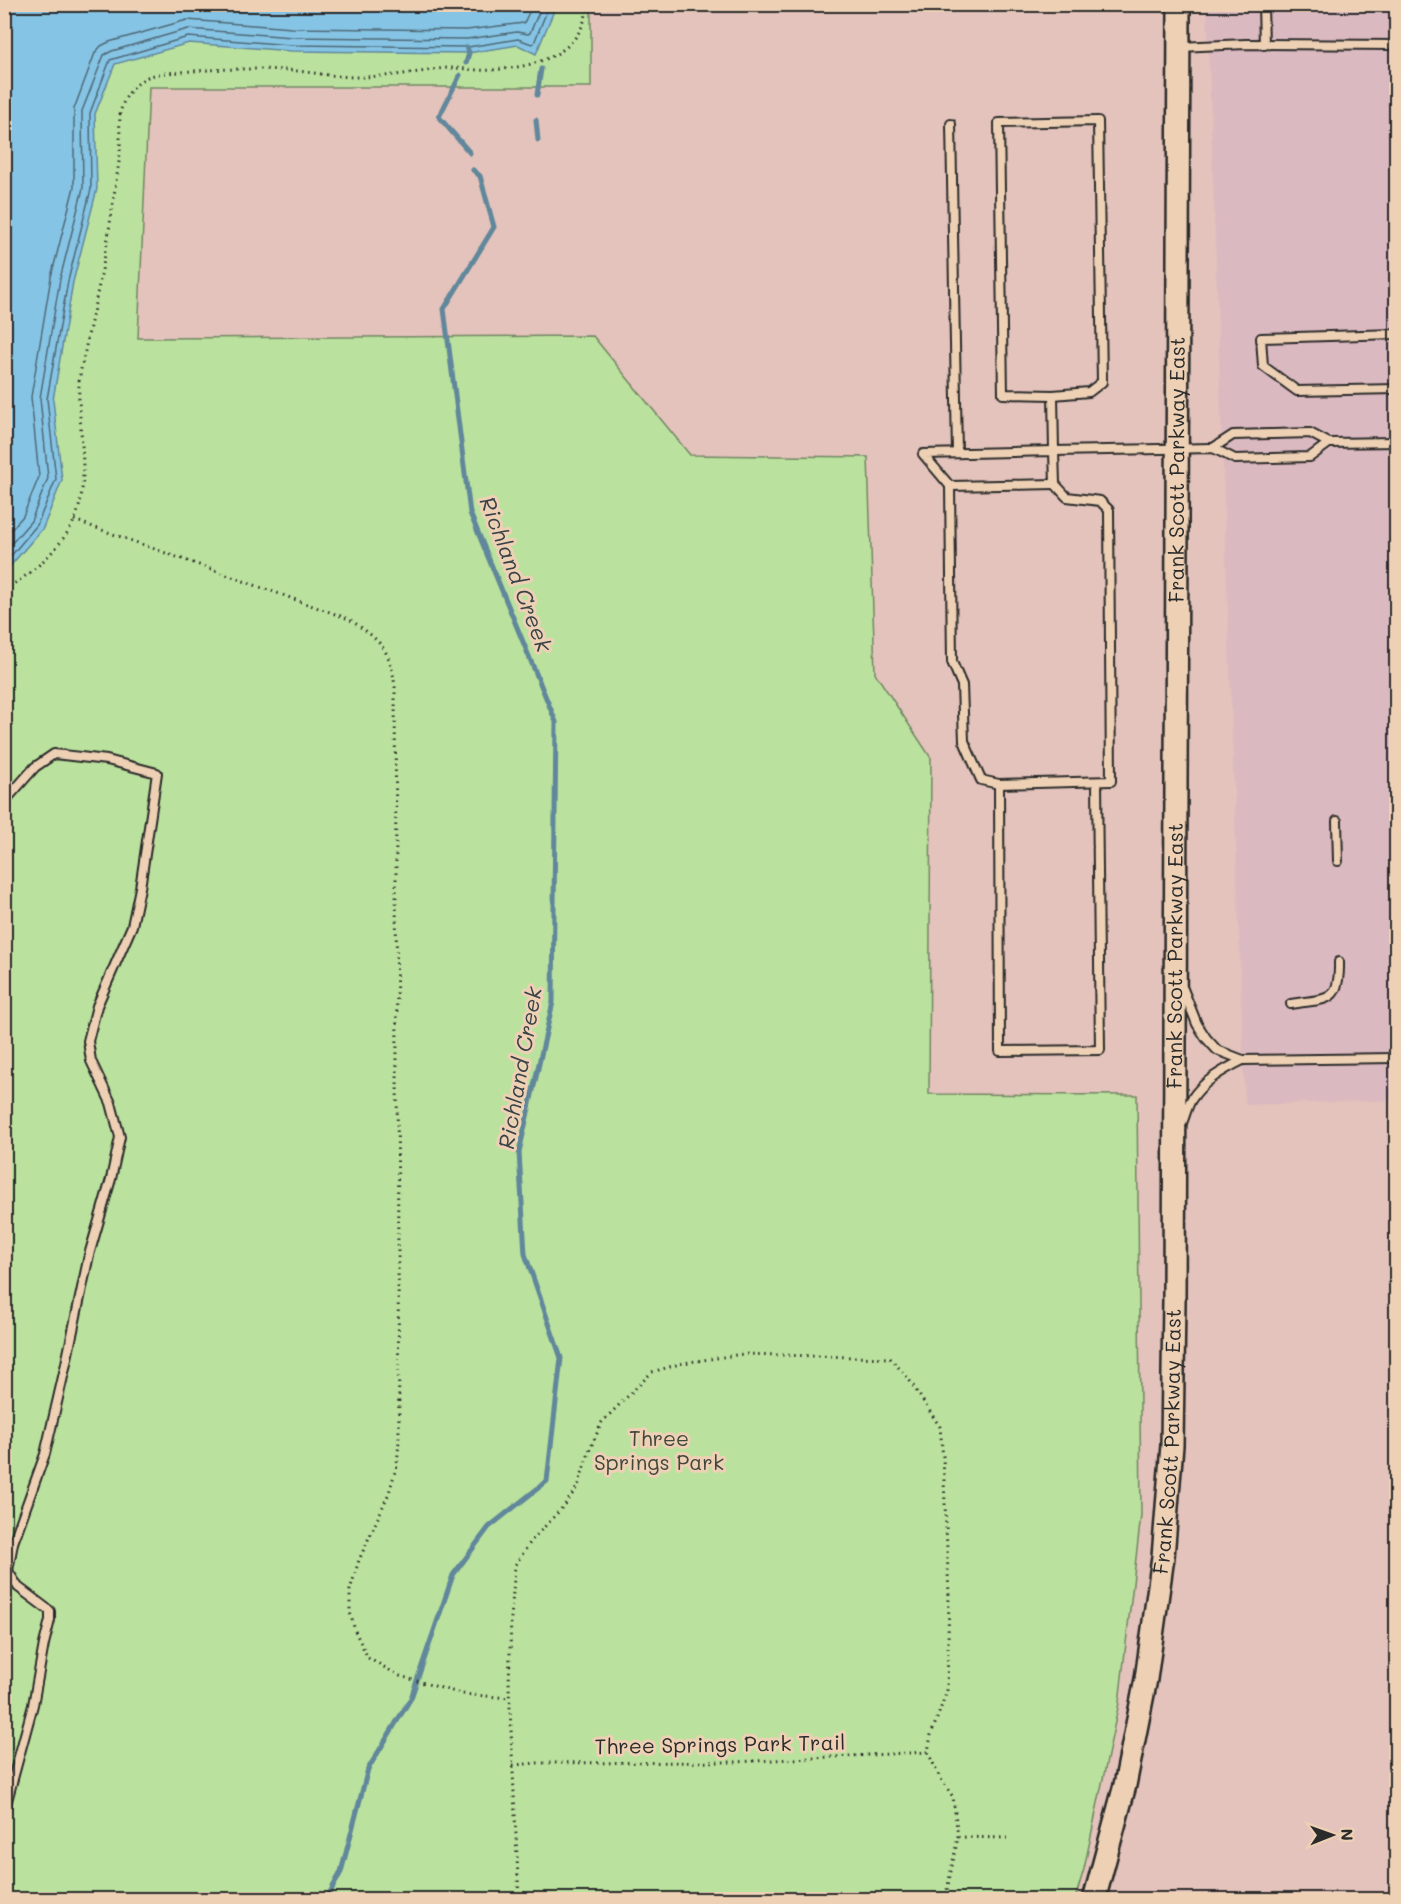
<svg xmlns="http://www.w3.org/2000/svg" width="1401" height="1904" font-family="Mali,sans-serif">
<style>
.built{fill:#dbb9c0}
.green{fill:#bae19d;stroke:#728664;stroke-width:1.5}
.water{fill:#85c4e5;stroke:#61879b;stroke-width:1.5}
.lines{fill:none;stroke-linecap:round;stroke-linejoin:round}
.shore{stroke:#4f6875;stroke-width:1.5}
.stream{stroke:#61879b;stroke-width:5}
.lane-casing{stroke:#2b2b2b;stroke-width:12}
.secondary-casing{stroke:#2b2b2b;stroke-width:26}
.path{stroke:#2b2b2b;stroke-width:3;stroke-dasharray:1.5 4.5;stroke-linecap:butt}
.lane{stroke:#eed1b5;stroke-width:8}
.secondary{stroke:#eed1b5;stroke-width:21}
.labels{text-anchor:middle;stroke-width:6;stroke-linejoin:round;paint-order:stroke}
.street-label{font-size:21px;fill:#2b2b2b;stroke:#eed1b5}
.park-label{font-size:21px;fill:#40463c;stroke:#eed1b5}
.water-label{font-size:22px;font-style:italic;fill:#384247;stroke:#eed1b5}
</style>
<rect width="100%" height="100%" fill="#e3c3bb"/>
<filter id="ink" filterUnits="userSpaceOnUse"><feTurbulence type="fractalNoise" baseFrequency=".0167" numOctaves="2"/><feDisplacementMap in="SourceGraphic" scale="12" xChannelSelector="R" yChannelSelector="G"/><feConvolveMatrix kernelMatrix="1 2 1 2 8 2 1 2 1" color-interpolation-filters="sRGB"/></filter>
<g filter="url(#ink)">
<path class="built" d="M1207,5H1396V1100L1245,1105Z"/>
<path class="green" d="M5,5H591V87H149L138,338L593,336L690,455L868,457L875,673L931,758L929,1094L1137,1095L1141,1515L1119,1703L1084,1869L1075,1899L5,1900Z"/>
<path class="water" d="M5,4H552L553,13L536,54L518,45L468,53L291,51L189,43L115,64L95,114L97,189L73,282L53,400L62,480L43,528L5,572Z"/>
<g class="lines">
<g class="shore">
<path d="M4,538L23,516L39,477L31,397L51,277L74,187V109L95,53L101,46L109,42L187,20L292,28L467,30L524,23L530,10V4"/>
<path d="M4,552L31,521L48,478L40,398L60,279L83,188L82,111L104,55L112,51L188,29L292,37L467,39L517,32L528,34L530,33L539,12V4"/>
<path d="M4,564L37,525L56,479L47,399L68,281L91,189L90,113L110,60L188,37L291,45L468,47L518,39L532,44L534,43L546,13V4"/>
</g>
<g class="stream">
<path d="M466,63L469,53L467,47"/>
<path d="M460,75L439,117L470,153"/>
<path d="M537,95L541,69"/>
<path d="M536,120L538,140"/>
<path d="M326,1900L341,1872L368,1769L411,1698L453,1575L489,1527L547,1481L561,1358L525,1254L519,1152L553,1002L556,722L470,513L444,309L494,227L480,176L473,170"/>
</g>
<g class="lane-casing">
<g id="lane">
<path d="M1263,4L1264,45"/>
<path d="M1179,47L1246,44L1396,45"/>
<path d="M1098,121L1102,382L1089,392L1053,395L1003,394L999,123Z"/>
<path d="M1395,121L1396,200"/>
<path d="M951,124L957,453"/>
<path d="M1396,334L1261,338L1263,366L1297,391L1396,389"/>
<path d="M1053,395L1054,451L1213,448L1235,459L1310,457L1329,443"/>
<path d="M1213,448L1233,435L1310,433L1329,443L1396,442"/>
<path d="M1054,451L1055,484L1067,497L1100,501L1109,510L1111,781L999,784L981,780L964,741L962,685L952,662L950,486L923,454Z"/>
<path d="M950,486L1055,484"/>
<path d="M999,784L1000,1051L1100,1050L1097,782"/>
<path d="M4,802L35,767L54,754L107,760L157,773L140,888L132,926L97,1006L88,1041L91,1061L111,1103L120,1137L111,1179L89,1255L65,1368L45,1454L13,1543L8,1571L18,1587L50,1611V1620L44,1644L33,1705L4,1812"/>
<path d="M1337,821L1338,861"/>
<path d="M1183,989L1197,1024L1206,1038L1217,1050L1243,1060L1396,1058"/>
<path d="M1291,1004C1326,998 1340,1005 1339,962"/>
<path d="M1182,1123C1185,1116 1187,1107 1191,1100C1203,1081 1223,1070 1243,1060"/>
</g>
</g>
<g class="secondary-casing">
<g id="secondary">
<path id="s1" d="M1094,1900L1125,1785L1146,1679L1163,1557L1172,1445L1174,1301L1179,4"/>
</g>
</g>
<g class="path">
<path d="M74,520L349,619C381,641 390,648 395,687L399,1441L397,1465L389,1493L359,1560L350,1590V1612L355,1631L368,1658L400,1676L462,1694L510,1698"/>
<path d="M4,589C30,577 62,546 74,521C92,483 77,423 79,382C80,371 83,361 85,351C90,325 96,300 101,275C109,238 113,199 119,162C124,129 109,106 141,81C150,73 168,73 180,72C215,69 249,68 284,70C308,71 332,77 357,77C377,77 398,75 419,72C429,71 439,68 450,68C463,68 477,71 491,70C535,67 582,56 588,4"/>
<path d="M513,1765L538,1763L735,1762L928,1752"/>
<path d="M958,1837L1007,1838"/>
<path d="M519,1900L509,1686L511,1618L515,1565L532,1540L564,1506L578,1486L590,1449L602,1422L652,1372L683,1363L743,1354L890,1358L908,1378L940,1427L943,1457L949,1595L947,1691L931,1735L928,1752L939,1776L953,1797L958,1837L945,1900"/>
</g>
<use href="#lane" class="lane"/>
<use href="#secondary" class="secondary"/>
</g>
</g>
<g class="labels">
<g class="street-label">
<text dy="7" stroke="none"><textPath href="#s1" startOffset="1438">Frank Scott Parkway East</textPath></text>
<text dy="7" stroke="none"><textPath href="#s1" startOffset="952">Frank Scott Parkway East</textPath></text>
<text dy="7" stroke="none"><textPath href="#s1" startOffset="466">Frank Scott Parkway East</textPath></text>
<text transform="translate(720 1745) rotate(-1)" y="7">Three Springs Park Trail</text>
</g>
<g class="park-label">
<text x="659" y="1446">Three<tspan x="659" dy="24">Springs Park</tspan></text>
</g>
<g class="water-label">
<text transform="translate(516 574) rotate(69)" y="8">Richland Creek</text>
<text transform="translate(520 1068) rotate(-80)" y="8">Richland Creek</text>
</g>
</g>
<rect width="1401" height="1904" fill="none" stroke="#eed1b5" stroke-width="24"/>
<rect x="12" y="12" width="1377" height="1880" fill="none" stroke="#2b2b2b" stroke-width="2" filter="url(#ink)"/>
<g transform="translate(1332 1835) rotate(89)" stroke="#eed1b5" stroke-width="4.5" paint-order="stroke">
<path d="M0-4.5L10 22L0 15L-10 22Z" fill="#2b2b2b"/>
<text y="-9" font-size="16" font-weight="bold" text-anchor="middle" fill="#2b2b2b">N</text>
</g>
</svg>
